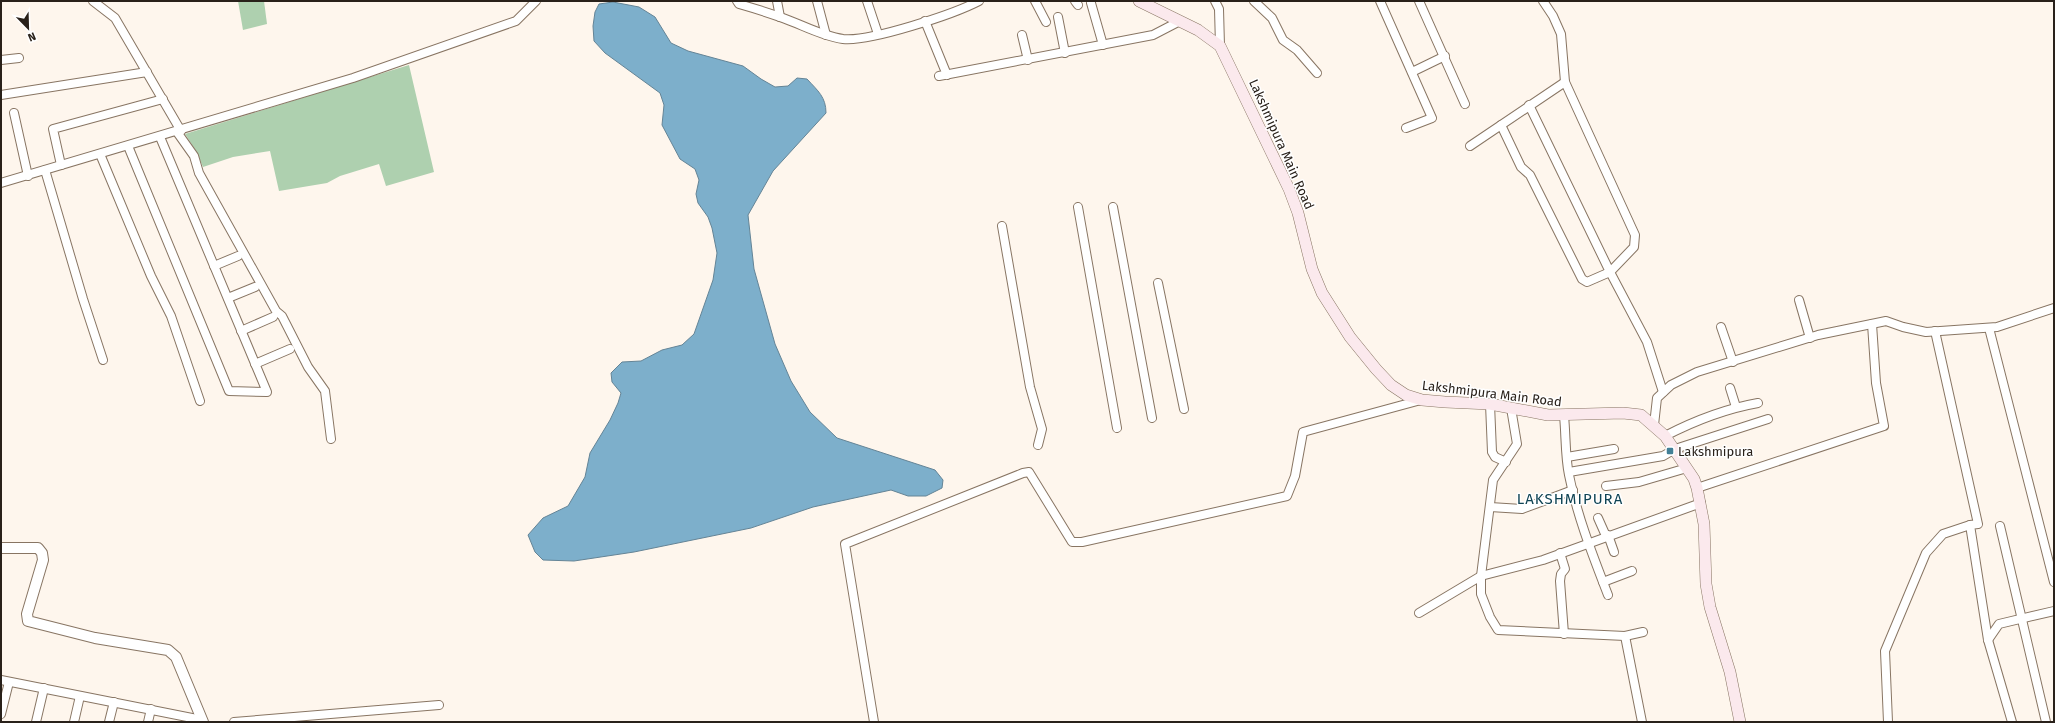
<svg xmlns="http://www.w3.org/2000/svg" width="2055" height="723" font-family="'Fira Sans',sans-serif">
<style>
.green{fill:#aed0af}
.water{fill:#7dafcb;stroke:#648496}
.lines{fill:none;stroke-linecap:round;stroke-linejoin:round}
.minor-casing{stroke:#887563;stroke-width:10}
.tertiary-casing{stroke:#887563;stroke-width:12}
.secondary-casing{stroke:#887563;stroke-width:12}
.minor{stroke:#fff;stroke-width:8}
.tertiary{stroke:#fff;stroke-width:10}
.secondary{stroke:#fbe9ed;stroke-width:11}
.poi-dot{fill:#427f96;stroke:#fff;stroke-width:1.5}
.labels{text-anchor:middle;stroke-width:3;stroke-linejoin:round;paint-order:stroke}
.street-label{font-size:13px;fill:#29211a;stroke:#fff}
.poi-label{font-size:13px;fill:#29211a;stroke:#fff;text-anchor:start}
.quarter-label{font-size:15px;letter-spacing:1px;fill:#0f4354;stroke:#fff}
</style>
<rect width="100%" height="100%" fill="#fef6ed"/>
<g class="green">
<path d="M238,1H264L267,24L243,30Z"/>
<path d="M409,65L434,172L386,186L379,164L340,176L327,183L279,191L270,151L233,157L203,167L196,151L185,134Z"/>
</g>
<path class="water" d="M613,2L639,7L655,17L671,43L688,51L743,66L761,79L775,87L788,86L797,78L807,79C818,91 826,97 826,113L773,171L748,215L754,269L775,344L791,381L810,412L837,438L935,470L943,480L942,488L926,496H908L891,490L813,507L751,528L634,552L574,561L543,560L535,552L528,535L543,518L568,506L585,477L590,453L610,420L618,403L621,393L612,382L611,373L622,362L641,361L662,350L682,345L694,334L713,280L717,253L712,228L708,217L698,203L696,194L699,180L695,169L680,159L662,125L664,105L660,93L605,53L594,41L593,26L595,12L599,4Z"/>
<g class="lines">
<g class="minor-casing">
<g id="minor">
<path d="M93,1L115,18L181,131"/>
<path d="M737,1L739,4C753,8 766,12 780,17C801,24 821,36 843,39C870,42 954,14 979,1"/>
<path d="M777,1L780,17"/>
<path d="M817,1L826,35"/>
<path d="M867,1L878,34"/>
<path d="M1035,1L1046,22"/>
<path d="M1075,1L1078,5"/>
<path d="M1215,1L1219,9L1220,46"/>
<path d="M1254,1L1272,18L1283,40L1297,50L1317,73"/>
<path d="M1380,1L1432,118L1406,128"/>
<path d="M1419,1L1465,104"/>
<path d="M1543,1L1553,16L1561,34L1565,82L1635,235L1634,247L1610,272L1647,342L1663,392"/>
<path d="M1091,3L1103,45"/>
<path d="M1058,17L1065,53"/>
<path d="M925,21L947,75"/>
<path d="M1022,35L1028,60"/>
<path d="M1,60L19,58"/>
<path d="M1412,72L1445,56"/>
<path d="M939,76L1153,35L1180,21"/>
<path d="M1,95L147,72"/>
<path d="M14,113L28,176"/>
<path d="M1501,125L1521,167L1530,175L1582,279L1587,282L1610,272L1529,105"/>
<path d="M177,132L194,156L199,173L276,311L282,316L308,367L325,391L331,439"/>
<path d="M128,146L229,391L267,392L160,137"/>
<path d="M1470,146L1565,82"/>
<path d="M100,154L151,276L171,316L200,401"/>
<path d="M61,165L53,129L163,99"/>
<path d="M45,170L83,299L103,360"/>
<path d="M1,183L353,78L516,21L536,1"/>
<path d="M1078,207L1117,428"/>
<path d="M1113,207L1152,418"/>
<path d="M1002,226L1030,387L1042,429L1038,445"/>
<path d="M214,266L238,256"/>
<path d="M1158,283L1184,409"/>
<path d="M228,298L255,287"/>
<path d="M1799,300L1810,338"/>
<path d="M1721,327L1733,362"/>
<path d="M1989,328L2054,582"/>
<path d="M241,331L273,317"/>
<path d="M1935,331L1978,524L1970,525L1988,640L2012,722"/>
<path d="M255,364L290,349"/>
<path d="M1730,388L1736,407"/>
<path d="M1490,404L1492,452L1495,457L1506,462"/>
<path d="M1511,408L1517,444L1493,480L1481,576V594L1490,617L1498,630L1625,636L1643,632"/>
<path d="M1564,416C1566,435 1565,456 1569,475C1577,516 1593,556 1608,595"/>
<path d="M1654,425L1657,398L1671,385L1697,372L1818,335L1886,321L1903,327L1926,332L1997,327L2054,308"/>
<path d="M1665,436C1696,420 1724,409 1758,403"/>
<path d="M1567,457L1614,449"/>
<path d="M1569,472L1663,456L1675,449L1768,419"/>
<path d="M1606,486L1639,482L1687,468"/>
<path d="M1697,488L1884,426L1876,383L1872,324"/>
<path d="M1490,507L1522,509L1573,490"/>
<path d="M1598,518L1606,536"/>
<path d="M2000,526L2046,722"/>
<path d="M1608,535L1614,552"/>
<path d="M1560,553L1565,569L1561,574L1560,581L1564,634"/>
<path d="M1603,582L1632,571"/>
<path d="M1419,613L1481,576L1543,560L1701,503"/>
<path d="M1625,636L1642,722"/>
<path d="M1988,640L1999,624L2054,611"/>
<path d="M1,680L202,720"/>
<path d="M1,714L9,682"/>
<path d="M36,722L44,688"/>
<path d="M74,722L80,696"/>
<path d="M109,722L114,702"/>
<path d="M148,722L151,709"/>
<path d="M234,722L439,705"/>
<path d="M874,722L845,544L1023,473L1029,472L1072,542H1082L1287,496L1295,476L1303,432L1421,400"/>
<path d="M1888,722L1885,651L1926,553L1943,534L1970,525"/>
</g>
</g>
<g class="tertiary-casing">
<path id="tertiary" d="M1,548H38L42,553L43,560L27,614L28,621L95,638L168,650L176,657L203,722"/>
</g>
<g class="secondary-casing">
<path id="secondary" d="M1139,1L1198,30L1220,46L1289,189L1298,213L1312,269L1322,293L1350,337L1376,369L1391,385L1406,395L1422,400L1445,402L1490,404L1548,415L1623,413L1641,415L1665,436L1694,479L1697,488L1704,524L1706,584L1710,607L1730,672L1740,722"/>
</g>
<use href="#minor" class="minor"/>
<use href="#tertiary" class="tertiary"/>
<use href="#secondary" class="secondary"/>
</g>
<rect class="poi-dot" x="1666" y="447" width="8" height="8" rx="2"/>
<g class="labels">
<g class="street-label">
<text transform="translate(1282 144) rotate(66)" y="5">Lakshmipura Main Road</text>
<text transform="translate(1492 393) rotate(7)" y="5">Lakshmipura Main Road</text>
</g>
<g class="poi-label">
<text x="1678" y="456">Lakshmipura</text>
</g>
<g class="quarter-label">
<text x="1570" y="504">LAKSHMIPURA</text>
</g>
</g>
<rect width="2055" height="723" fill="none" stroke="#29211a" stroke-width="4"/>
<g transform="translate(28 28) rotate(157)" stroke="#ffffff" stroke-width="3" paint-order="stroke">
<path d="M0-3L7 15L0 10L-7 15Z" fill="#29211a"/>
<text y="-6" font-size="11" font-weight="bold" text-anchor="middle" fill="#29211a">N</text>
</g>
</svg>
